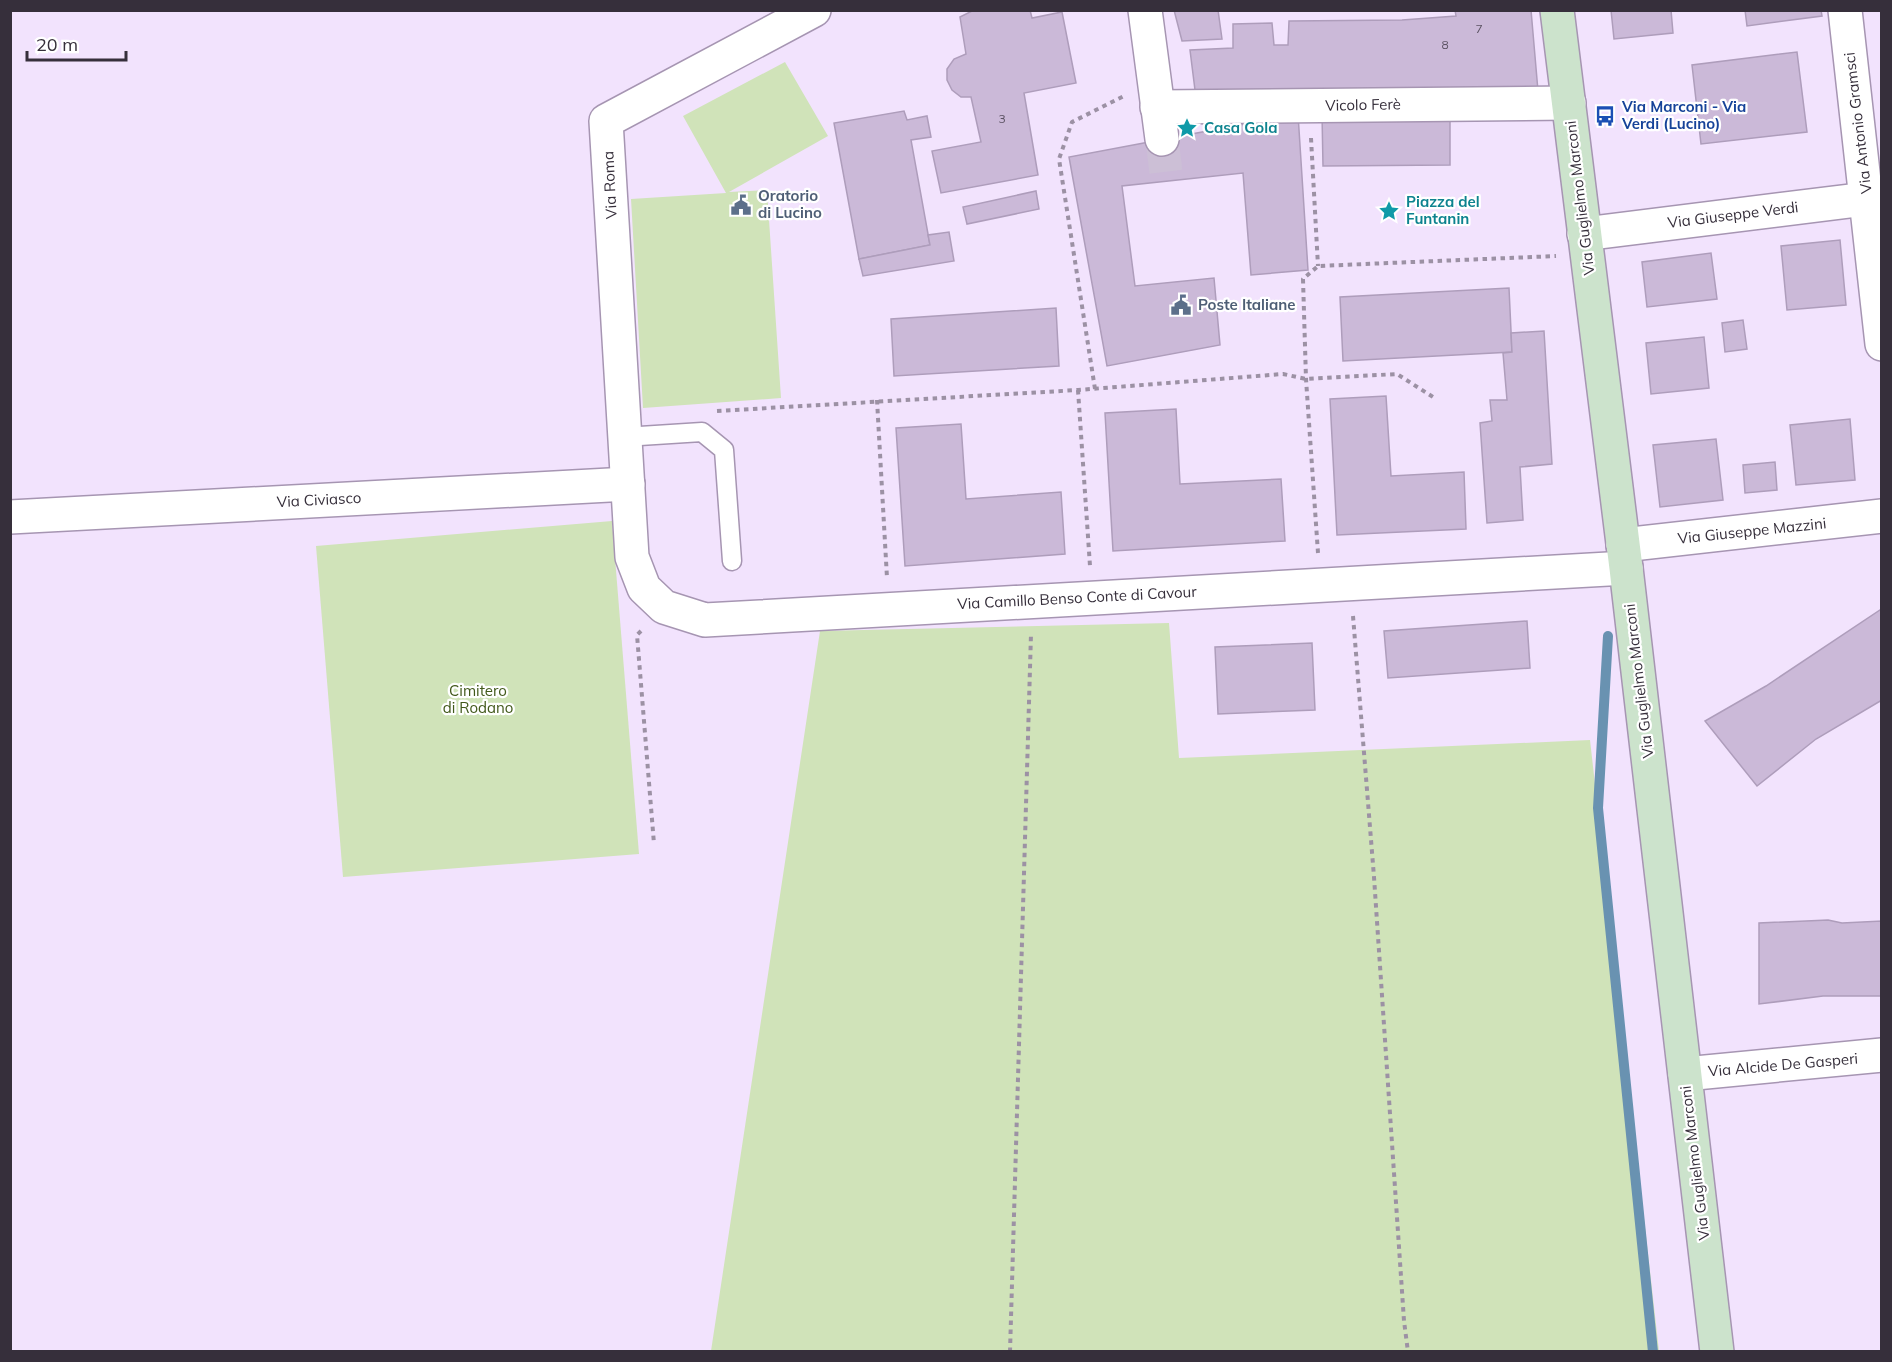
<svg xmlns="http://www.w3.org/2000/svg" width="1892" height="1362" font-family="Mulish,sans-serif">
<style>
.green{fill:#d0e3b9}
.lines{fill:none;stroke-linecap:round;stroke-linejoin:round}
.stream{stroke:#6992b1;stroke-width:10}
.building{fill:#cbb9d8;stroke:#ae9dbb;stroke-width:1.5}
.street-tunnel{stroke:#ccbfd6;stroke-width:33;stroke-dasharray:33 16;stroke-linecap:butt}
.lane-casing{stroke:#a695b2;stroke-width:21}
.street-casing{stroke:#a695b2;stroke-width:36}
.secondary-casing{stroke:#a695b2;stroke-width:36}
.path{stroke:#9c91a4;stroke-width:4;stroke-dasharray:4.5 4.5;stroke-linecap:butt}
.lane{stroke:#fff;stroke-width:18}
.street{stroke:#fff;stroke-width:33}
.secondary{stroke:#cce3cc;stroke-width:33}
.labels{text-anchor:middle;stroke-width:4.5;stroke-linejoin:round;paint-order:stroke}
.number-label{font-size:12px;fill:#5b5262}
.street-label{font-size:15px;fill:#362f3b;stroke:#fff}
.transit-label{font-size:15px;font-weight:bold;fill:#164399;stroke:#fff;text-anchor:start}
.culture-label{font-size:15px;font-weight:bold;fill:#0d838f;stroke:#fff;text-anchor:start}
.service-label{font-size:15px;font-weight:bold;fill:#4e5e75;stroke:#fff;text-anchor:start}
.park-label{font-size:15px;fill:#42591b;stroke:#fff}
</style>
<rect width="100%" height="100%" fill="#f2e3fd"/>
<g class="green">
<path d="M785,62L828,136L729,192L767,190L781,398L643,408L631,199L726,193L683,116Z"/>
<path d="M612,521L639,854L343,877L316,546Z"/>
<path d="M1169,623L1179,758L1590,740L1659,1351H711L820,631Z"/>
</g>
<g class="lines">
<path class="stream" d="M1608,636L1598,808L1653,1352"/>
</g>
<g class="building">
<path d="M974,10H1030L1032,18L1062,12L1076,83L1024,93L1038,175L941,193L932,151L981,142L971,97H961L952,90L947,80V69L954,59L966,54L960,17Z"/>
<path d="M1174,10H1218L1222,39L1182,41Z"/>
<path d="M1455,10H1531L1538,91L1196,98L1190,50L1233,48V24L1272,23L1274,45H1288L1289,21L1402,20L1456,16Z"/>
<path d="M1611,10H1671L1673,33L1614,39Z"/>
<path d="M1745,10H1821L1822,16L1747,26Z"/>
<path d="M1797,52L1807,132L1701,144L1692,65Z"/>
<path d="M904,111L907,120L927,116L931,137L911,140L930,245L859,259L834,123Z"/>
<path d="M1450,113V165L1323,166L1322,114Z"/>
<path d="M1298,114L1308,270L1251,275L1243,173L1122,186L1135,286L1214,278L1220,345L1107,366L1069,157Z"/>
<path d="M1036,191L1039,209L967,224L963,207Z"/>
<path d="M949,232L954,261L863,276L859,259L930,245L928,235Z"/>
<path d="M1840,240L1846,305L1787,310L1781,246Z"/>
<path d="M1711,253L1717,299L1647,307L1642,262Z"/>
<path d="M1509,288L1512,352L1343,361L1340,297Z"/>
<path d="M1056,308L1059,366L894,376L891,319Z"/>
<path d="M1743,320L1747,349L1725,352L1722,323Z"/>
<path d="M1544,331L1552,464L1520,467L1523,520L1487,523L1480,423L1492,421L1490,400H1507L1503,353L1512,352L1511,333Z"/>
<path d="M1704,337L1709,388L1651,394L1646,343Z"/>
<path d="M1386,396L1391,476L1464,472L1466,529L1337,535L1330,399Z"/>
<path d="M1176,409L1180,484L1281,479L1285,541L1113,551L1105,413Z"/>
<path d="M1850,419L1855,480L1796,485L1790,425Z"/>
<path d="M961,424L966,499L1061,492L1065,554L905,566L896,428Z"/>
<path d="M1716,439L1723,500L1660,507L1653,445Z"/>
<path d="M1775,462L1777,490L1745,493L1743,465Z"/>
<path d="M1880,610H1882V700L1816,739L1757,786L1705,721L1766,686Z"/>
<path d="M1527,621L1530,668L1388,678L1384,631Z"/>
<path d="M1312,643L1315,710L1218,714L1215,647Z"/>
<path d="M1828,920L1842,923L1882,921V996H1823L1759,1004V923Z"/>
</g>
<g class="lines">
<path class="street-tunnel" d="M1162,139L1167,181"/>
<g class="lane-casing">
<path id="lane" d="M624,437L702,432L724,450L732,561"/>
</g>
<g class="street-casing">
<g id="street">
<path d="M814,10L606,121L632,557L644,588L664,607L705,620L1626,568"/>
<path d="M1145,10L1162,139"/>
<path d="M1845,10L1882,344"/>
<path d="M1157,107L1569,103"/>
<path d="M1584,234L1882,197"/>
<path d="M10,517L628,484"/>
<path d="M1623,545L1882,516"/>
<path d="M1685,1074L1882,1055"/>
</g>
</g>
<g class="secondary-casing">
<path id="secondary" d="M1557,10L1626,568L1717,1352"/>
</g>
<g class="path">
<path d="M1311,138L1318,266"/>
<path d="M1095,389L1059,159L1072,122L1124,96"/>
<path d="M1078,390L1090,566"/>
<path d="M877,400L887,578"/>
<path d="M717,411L1078,390L1283,374L1306,379L1397,374L1433,397"/>
<path d="M1318,553L1306,379L1303,279L1318,266L1556,256"/>
<path d="M1353,616L1374,877L1404,1321L1408,1352"/>
<path d="M641,631L637,635L654,844"/>
<path d="M1010,1352L1031,634"/>
</g>
<use href="#lane" class="lane"/>
<use href="#street" class="street"/>
<use href="#secondary" class="secondary"/>
</g>
<defs>
<g id="bus-bare" transform="scale(1.62)"><path d="M-5-6H5V4H4V6H2V4H-2V6H-4V4H-5ZM-3.5-4V0h7V-4ZM-3.5 1.2v1.5H-2V1.2ZM2 1.2v1.5H3.5V1.2Z" fill="#1a4fb4" stroke="#fff" stroke-width="2.5" paint-order="stroke"/></g>
<g id="sight-bare" transform="scale(1.62)"><path d="M0-6L1.8-2.2L6-1.7L2.9 1.2L3.7 5.4L0 3.3L-3.7 5.4L-2.9 1.2L-6-1.7L-1.8-2.2Z" fill="#0f9aa8" stroke="#fff" stroke-width="2.5" paint-order="stroke"/></g>
<g id="civic-bare" transform="scale(1.62)"><path d="M-.6-6.5H3V-4.5H.6V-3L4-1V1h2V6H-6V1h2V-1L-.6-3ZM-1.2 2.5V6h2.4V2.5Z" fill="#5c6f8a" stroke="#fff" stroke-width="2.5" paint-order="stroke"/></g>
</defs>
<g fill-rule="evenodd">
<use href="#bus-bare" x="1605" y="116"/>
<use href="#sight-bare" x="1187" y="128"/>
<use href="#civic-bare" x="741" y="205"/>
<use href="#sight-bare" x="1389" y="211"/>
<use href="#civic-bare" x="1181" y="305"/>
</g>
<g class="labels">
<g class="number-label">
<text x="1479" y="33">7</text>
<text x="1445" y="49">8</text>
<text x="1002" y="123">3</text>
</g>
<g class="street-label">
<text transform="translate(1363 105) rotate(-1)" y="5">Vicolo Ferè</text>
<text transform="translate(1858 123) rotate(-97)" y="5">Via Antonio Gramsci</text>
<text transform="translate(610 185) rotate(-93)" y="5">Via Roma</text>
<text transform="translate(1580 198) rotate(-97)" y="5">Via Guglielmo Marconi</text>
<text transform="translate(1733 215) rotate(-7)" y="5">Via Giuseppe Verdi</text>
<text transform="translate(319 500) rotate(-3)" y="5">Via Civiasco</text>
<text transform="translate(1752 531) rotate(-6)" y="5">Via Giuseppe Mazzini</text>
<text transform="translate(1077 598) rotate(-3)" y="5">Via Camillo Benso Conte di Cavour</text>
<text transform="translate(1639 681) rotate(-97)" y="5">Via Guglielmo Marconi</text>
<text transform="translate(1783 1065) rotate(-5)" y="5">Via Alcide De Gasperi</text>
<text transform="translate(1695 1163) rotate(-97)" y="5">Via Guglielmo Marconi</text>
</g>
<g class="transit-label">
<text x="1622" y="112">Via Marconi - Via<tspan x="1622" dy="17">Verdi (Lucino)</tspan></text>
</g>
<g class="culture-label">
<text x="1204" y="133">Casa Gola</text>
<text x="1406" y="207">Piazza del<tspan x="1406" dy="17">Funtanin</tspan></text>
</g>
<g class="service-label">
<text x="758" y="201">Oratorio<tspan x="758" dy="17">di Lucino</tspan></text>
<text x="1198" y="310">Poste Italiane</text>
</g>
<g class="park-label">
<text x="478" y="696">Cimitero<tspan x="478" dy="17">di Rodano</tspan></text>
</g>
</g>
<rect width="1892" height="1362" fill="none" stroke="#362f3b" stroke-width="24"/>
<path d="M27 51v9h99v-9" fill="none" stroke="#362f3b" stroke-width="3"/>
<text x="36" y="51" font-size="18" fill="#362f3b" stroke="#ffffff" stroke-width="4.5" paint-order="stroke">20 m</text>
</svg>
